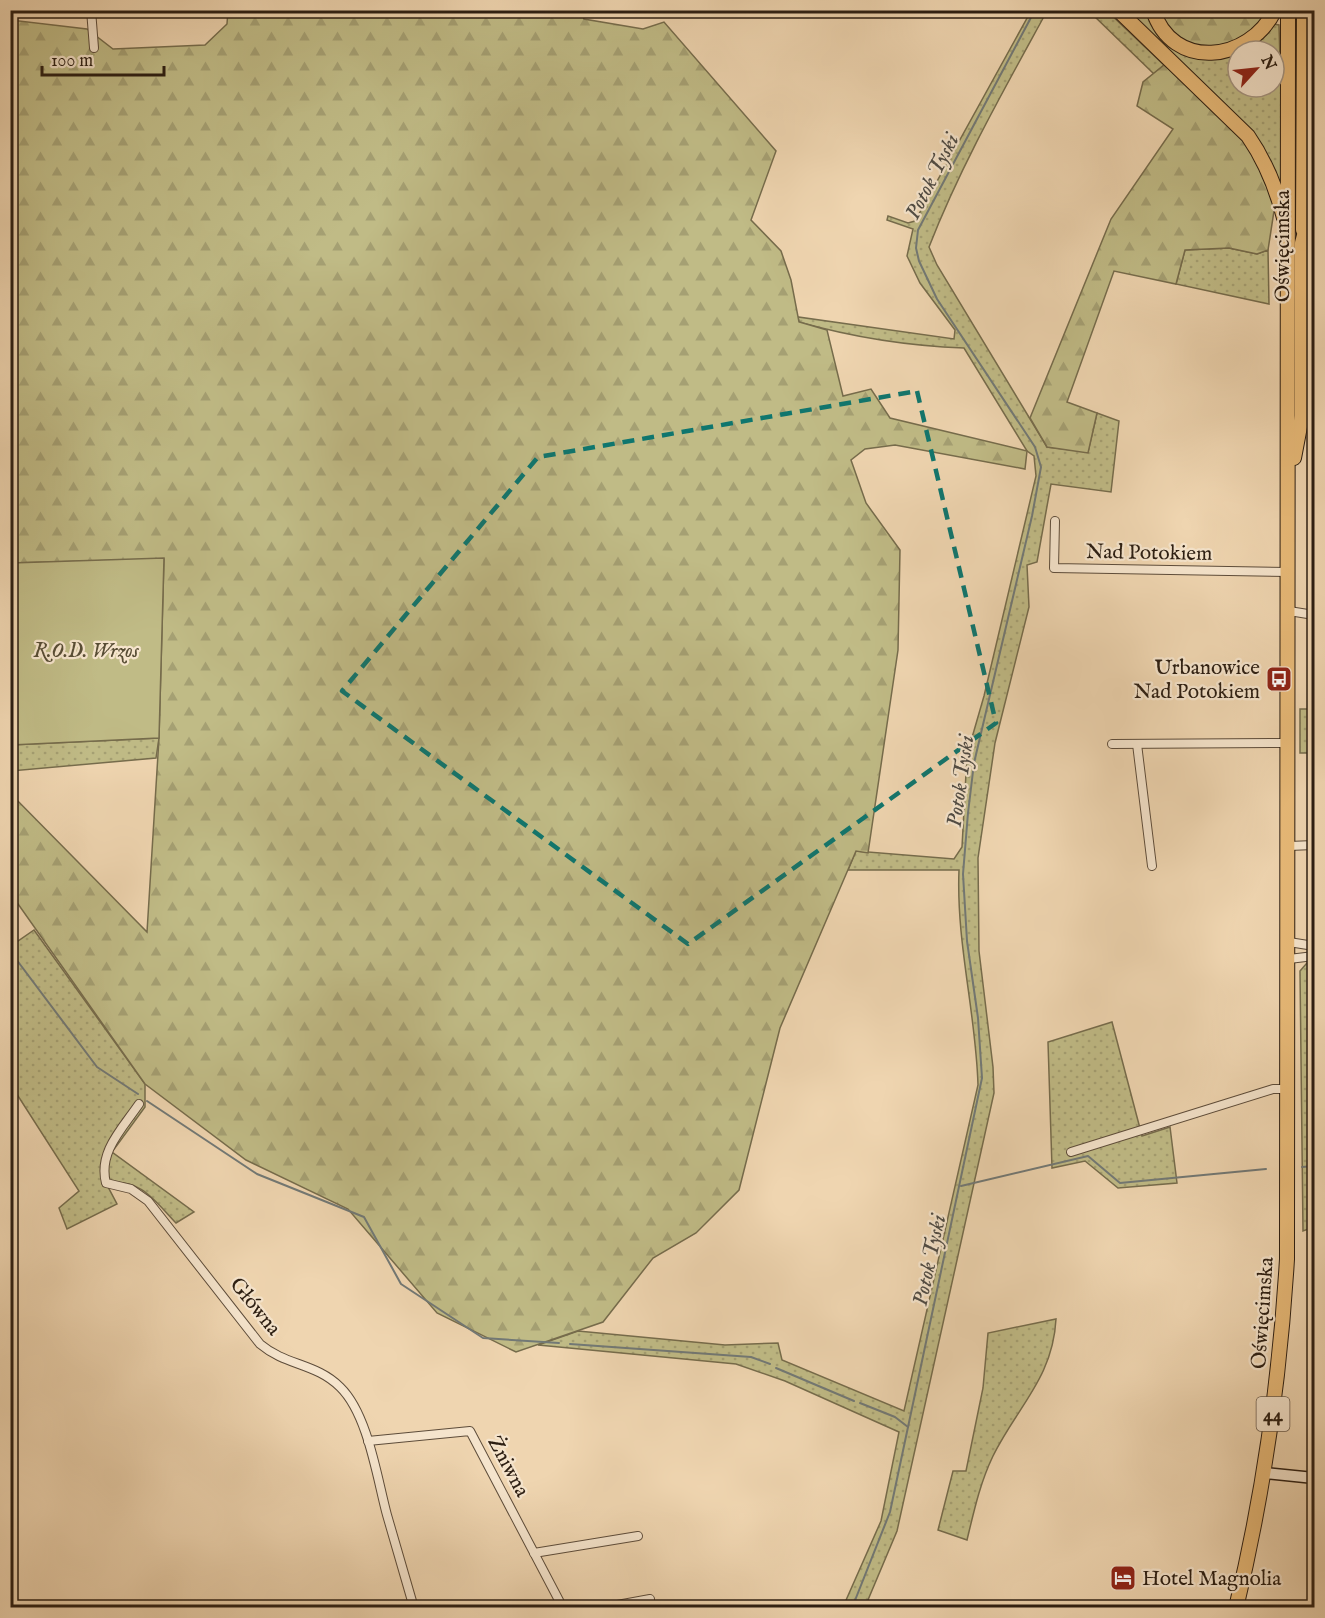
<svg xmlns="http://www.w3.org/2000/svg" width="1325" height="1618" font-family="'IM FELL English',serif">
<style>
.grass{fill:url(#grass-dots);stroke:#766c4c;stroke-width:1.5}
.forest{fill:url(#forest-firs);stroke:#766c4c;stroke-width:1.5}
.garden{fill:#c0bb86;stroke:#766c4c;stroke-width:1.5}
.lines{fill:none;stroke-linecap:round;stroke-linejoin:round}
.stream{stroke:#727976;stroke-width:2}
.street-casing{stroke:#5d4c3a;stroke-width:10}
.secondary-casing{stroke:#2c1e12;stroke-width:13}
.primary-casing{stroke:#2c1e12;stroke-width:14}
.highway-casing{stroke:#2c1e12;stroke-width:16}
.street{stroke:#f5e4cc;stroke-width:8}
.secondary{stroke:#f5e4cc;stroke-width:10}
.primary{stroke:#e8ba78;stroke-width:12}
.highway{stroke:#e8ba78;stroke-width:14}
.marked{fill:none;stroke:#0f766e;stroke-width:4.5;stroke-dasharray:12 8;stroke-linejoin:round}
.labels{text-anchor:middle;stroke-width:4.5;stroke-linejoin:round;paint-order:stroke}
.shield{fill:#f5e4cc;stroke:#68594a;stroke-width:1.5}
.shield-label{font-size:20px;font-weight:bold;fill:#2c1e12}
.street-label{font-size:21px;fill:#2c1e12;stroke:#f5e4cc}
.park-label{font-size:21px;font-style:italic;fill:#584d35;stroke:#f5e4cc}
.poi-label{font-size:21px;fill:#2c1e12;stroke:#f5e4cc;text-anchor:end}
.water-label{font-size:22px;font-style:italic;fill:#4f4b44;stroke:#f5e4cc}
</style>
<defs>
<pattern id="grass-dots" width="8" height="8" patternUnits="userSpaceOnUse" patternTransform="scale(1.5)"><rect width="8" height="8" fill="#c0bb86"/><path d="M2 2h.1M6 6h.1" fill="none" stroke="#a5a073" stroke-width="1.8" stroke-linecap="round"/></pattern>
<pattern id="forest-firs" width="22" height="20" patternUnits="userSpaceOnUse" patternTransform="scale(1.5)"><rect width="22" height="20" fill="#c0bb86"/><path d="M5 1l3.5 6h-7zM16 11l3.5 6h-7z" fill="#a5a073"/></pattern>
</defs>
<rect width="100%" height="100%" fill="#efd5b0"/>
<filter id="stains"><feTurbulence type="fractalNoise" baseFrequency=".00333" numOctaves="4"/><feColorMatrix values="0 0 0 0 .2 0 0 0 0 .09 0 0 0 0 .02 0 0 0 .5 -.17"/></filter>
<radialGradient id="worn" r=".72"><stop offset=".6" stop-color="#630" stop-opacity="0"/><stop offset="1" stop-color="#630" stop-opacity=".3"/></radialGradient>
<g class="grass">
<path d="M1031,11H1047C1005,88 961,165 929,247L937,265L1047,447L1088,452L1097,413L1119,421L1111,492L1051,484L1037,562L1027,565L1029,607L995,743L978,858L979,951L993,1067L994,1093L897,1531L865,1607H843L881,1521L899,1432L785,1381L736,1364L538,1345L578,1331L725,1345L778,1343L782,1360L904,1411L978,1085C976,1013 956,943 959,870H848L856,851L954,859L962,847L967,755L984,696L1036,476L1034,456L1027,451L964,348C909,346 852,337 799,322L798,317L954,339L955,330L920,283L907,256L913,229L887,220L888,216L908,223L915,221Z"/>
<path d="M1060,11H1107L1164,65L1154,74L1094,16Z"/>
<path d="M1121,11H1148L1223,57L1238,53V87H1274V51H1243L1253,45L1273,24L1279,25L1284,202Z"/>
<path d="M1229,248L1257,254L1268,250L1269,304L1176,284L1185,250Z"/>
<rect x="1300" y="709" width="14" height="44"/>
<path d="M159,738L156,758L11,771L10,745Z"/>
<path d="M34,930L145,1084V1107L112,1152L194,1212L176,1223C154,1200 141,1178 106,1183L117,1204L67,1229L59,1208L79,1191L11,1085V946Z"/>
<path d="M1314,962V1227L1303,1231L1300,971L1307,963Z"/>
<path d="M1112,1022L1142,1136L1170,1127L1177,1183L1118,1188L1085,1161L1052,1168L1048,1042Z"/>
<path d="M1056,1319C1053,1378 1017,1407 993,1456C980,1483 974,1511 967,1540L938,1530L953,1471H966L983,1388L988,1333Z"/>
</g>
<g class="forest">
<path d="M228,10H581L584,19L643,29L664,22L776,151L751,220L781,251L791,280L799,322L827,330L843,396L871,389L890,418L1027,451L1025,469L895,445L865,449L851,460L866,503L900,550L898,650L868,853L856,851L780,1028L739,1190L696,1233L653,1258L603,1322L516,1352L437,1313L348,1209L246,1160L145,1084L11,894V794L147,932L159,738L164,559L11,563V20L87,29L113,49L205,45L227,24Z"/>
<path d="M1159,11H1270C1265,22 1259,26 1248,34C1242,38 1235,45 1228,47C1200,57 1170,36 1159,11Z"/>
<path d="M1312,27L1314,30V172L1308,171Z"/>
<path d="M1164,65L1209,102L1245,138L1276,198L1268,250L1257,254L1229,248L1185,250L1176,284L1114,271L1067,402L1097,413L1088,453L1047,447L1030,418L1111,219L1173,129L1137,106L1143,82Z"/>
</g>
<path class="garden" d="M164,558L159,738L11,745V563Z"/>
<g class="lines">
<g class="stream">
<path d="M10,951L97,1067L138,1094"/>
<path d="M147,1101L257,1174L364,1217L401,1284L483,1338L559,1343"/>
<path d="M1302,1167L1314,1166"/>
<path d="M961,1186L1088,1156L1120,1183L1266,1169"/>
<path d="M570,1344L751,1357L770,1364"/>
<path d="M776,1368L854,1401"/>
<path d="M860,1403L895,1417L908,1427"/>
<path d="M852,1608L890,1512L982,1078L978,1018L967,941L963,874L968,813L974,763L1032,516L1041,467L1035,447L937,299L919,261L916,248L918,230L1035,10"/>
</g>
<g class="street-casing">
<g id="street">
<path d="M91,10L94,48"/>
<path d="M1055,521L1054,568L1289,572"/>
<path d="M1289,611L1314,615"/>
<path d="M1112,744L1289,743"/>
<path d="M1137,744L1152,866"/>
<path d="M1289,846L1314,845"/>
<path d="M1289,942L1314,946"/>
<path d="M1289,959L1314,956"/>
<path d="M139,1104C122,1129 98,1152 106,1183L131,1189L148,1201L260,1344C286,1366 316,1363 340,1387C368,1414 377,1478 387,1515C396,1546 405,1577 414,1608"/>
<path d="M1071,1152L1273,1089H1288"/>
<path d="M368,1441L470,1431L563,1608"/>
<path d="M534,1553L638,1536"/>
<path d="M601,1608L650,1599"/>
</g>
</g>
<g class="secondary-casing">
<path id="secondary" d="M1265,1473L1314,1478"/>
</g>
<g class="primary-casing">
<g id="primary">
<path d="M1314,10V12"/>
<path d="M1302,230L1303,10"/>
</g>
</g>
<g class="highway-casing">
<g id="highway">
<path d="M1118,10L1248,136C1266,162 1276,187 1284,218"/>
<path d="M1153,10C1172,71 1249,63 1275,10"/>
<path d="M1294,458L1302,416V243L1314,198"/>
<path d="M1236,1608C1264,1492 1280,1377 1287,1259L1288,10"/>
</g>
</g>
<use href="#street" class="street"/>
<use href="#secondary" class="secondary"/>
<use href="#primary" class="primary"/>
<use href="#highway" class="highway"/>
</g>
<path class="marked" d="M917,391L996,723L688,944L342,691L538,457Z"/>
<defs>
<g id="bus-square" transform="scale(1.35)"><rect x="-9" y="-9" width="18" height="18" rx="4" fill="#8f2418" stroke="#f5e4cc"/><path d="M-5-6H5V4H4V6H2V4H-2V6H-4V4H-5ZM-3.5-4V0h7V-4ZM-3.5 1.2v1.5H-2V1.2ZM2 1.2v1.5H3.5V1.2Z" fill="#fff"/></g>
<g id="hotel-square" transform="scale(1.35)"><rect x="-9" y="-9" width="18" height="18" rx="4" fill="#8f2418" stroke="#f5e4cc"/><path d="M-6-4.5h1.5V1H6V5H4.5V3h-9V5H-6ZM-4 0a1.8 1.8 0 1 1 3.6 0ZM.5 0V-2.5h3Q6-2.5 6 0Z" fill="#fff"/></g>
</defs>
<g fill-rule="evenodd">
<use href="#bus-square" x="1279" y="679"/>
<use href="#hotel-square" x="1123" y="1578"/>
</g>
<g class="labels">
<rect class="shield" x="1256.5" y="1397" width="33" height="34" rx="4.5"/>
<g class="shield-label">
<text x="1273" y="1421">44</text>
</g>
<g class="street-label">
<text transform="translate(1282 246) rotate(-90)" y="7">Oświęcimska</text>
<text transform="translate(1149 552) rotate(1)" y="7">Nad Potokiem</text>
<text transform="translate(256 1306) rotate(51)" y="7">Główna</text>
<text transform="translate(1262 1313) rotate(-86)" y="7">Oświęcimska</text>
<text transform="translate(509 1466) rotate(62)" y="7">Żniwna</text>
</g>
<g class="park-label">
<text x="86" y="657">R.O.D. Wrzos</text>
</g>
<g class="poi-label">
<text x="1260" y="674">Urbanowice<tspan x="1260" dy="24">Nad Potokiem</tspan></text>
<text x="1142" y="1585" text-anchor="start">Hotel Magnolia</text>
</g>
<g class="water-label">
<text transform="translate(931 176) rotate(-63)" y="8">Potok Tyski</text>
<text transform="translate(959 781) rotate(-82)" y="8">Potok Tyski</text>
<text transform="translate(928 1260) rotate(-78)" y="8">Potok Tyski</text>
</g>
</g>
<rect width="1325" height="1618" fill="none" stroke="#efd5b0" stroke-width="36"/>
<rect x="12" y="12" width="1301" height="1594" fill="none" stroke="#2c1e12" stroke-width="3"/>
<rect x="18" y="18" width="1289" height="1582" fill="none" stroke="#2c1e12" stroke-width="1.5"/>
<g transform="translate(1256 69) rotate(63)"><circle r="28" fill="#f5e4cc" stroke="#a59582" stroke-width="1.5"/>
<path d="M0-4.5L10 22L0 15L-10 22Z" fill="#8f2418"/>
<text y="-9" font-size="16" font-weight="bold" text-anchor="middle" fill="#2c1e12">N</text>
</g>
<path d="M42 66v9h122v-9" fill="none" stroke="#2c1e12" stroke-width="3"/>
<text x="51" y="66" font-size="18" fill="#2c1e12" stroke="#f5e4cc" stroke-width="4.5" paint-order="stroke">100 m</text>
<rect width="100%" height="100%" filter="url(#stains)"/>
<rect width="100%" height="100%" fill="url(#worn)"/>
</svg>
